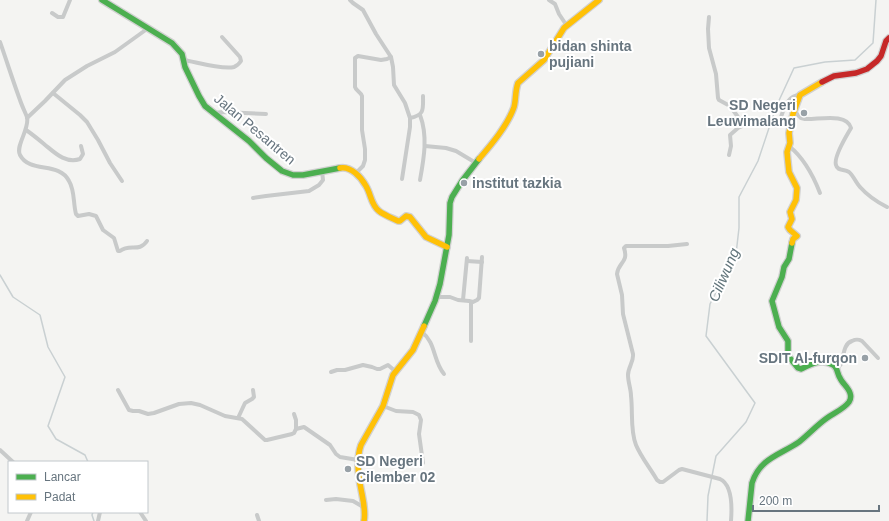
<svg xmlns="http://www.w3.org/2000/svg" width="889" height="521" font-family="Helvetica,sans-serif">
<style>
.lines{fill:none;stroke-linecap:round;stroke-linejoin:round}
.stream{stroke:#c9d0d2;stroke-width:1.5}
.fast-casing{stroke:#d1d1d1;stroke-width:8}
.slow-casing{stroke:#d1d1d1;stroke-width:8}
.jam-casing{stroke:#d1d1d1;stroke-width:8}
.street{stroke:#c8caca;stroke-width:4}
.fast{stroke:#4caf50;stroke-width:5.5}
.slow{stroke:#ffc107;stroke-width:5.5}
.jam{stroke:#c62828;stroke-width:5.5}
.poi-dot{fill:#98a1a7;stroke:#fff;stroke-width:1.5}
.labels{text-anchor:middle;stroke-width:4;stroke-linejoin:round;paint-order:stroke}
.poi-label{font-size:14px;font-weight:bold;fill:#67757f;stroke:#fff;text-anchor:start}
.street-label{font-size:14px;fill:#67757f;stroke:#fff}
.water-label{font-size:15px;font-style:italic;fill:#63767c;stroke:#fff}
</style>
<rect width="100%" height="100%" fill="#f4f4f2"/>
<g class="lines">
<g class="stream">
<path d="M0,275L13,297L40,315L48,347L65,377L48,426L56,439L85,455L88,462"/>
<path d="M93,512L92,515L94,521"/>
<path d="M707,521L708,496L716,456L746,422L755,403L706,336L710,304L736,254L739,228V197L758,161L776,107L794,68L825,62L855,60L873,43L876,0"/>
</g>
<g class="fast-casing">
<g id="fast">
<path d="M102,0L172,43L182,54L185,67L199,96L205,106L249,141L266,158L282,171L293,175H303L340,168"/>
<path d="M424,326L435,301L440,284L449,235L450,203L452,197L462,181L479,159"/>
<path d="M748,521L752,483C760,458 780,455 799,442C809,434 817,425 827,418C834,413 844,409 849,402C851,399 851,396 850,393C848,387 842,383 840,378C837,374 838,368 833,365C822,358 811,364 801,369L798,368L789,357L788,354V341L779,327L772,301L782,277L784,267L789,259L792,243"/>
</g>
</g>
<g class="slow-casing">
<g id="slow">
<path d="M479,159C491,145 508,125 514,107C516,100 515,91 518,83L544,60L564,28L599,0"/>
<path d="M340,168C351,166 361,177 366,186C371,194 371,205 379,211C384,215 392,218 398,221H400L406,216L410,217L426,237L447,247"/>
<path d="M792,243L793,239L797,236L790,230L788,227L792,219L790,212L796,200L797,188L789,172L787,152L790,143L789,133L793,114L800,95L822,82"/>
<path d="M364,521C366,510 363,500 361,489C358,475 356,459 361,445L383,406L393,375L413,350L424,326"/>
</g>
</g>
<g class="jam-casing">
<path id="jam" d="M822,82L834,76L856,73L867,69L877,61L881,56L886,41L889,38"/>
</g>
<g class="street">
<path d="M350,0L353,3L363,10L376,34L391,57L387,59L381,60L358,56L355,58V87C356,91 361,92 362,96V130L365,149V160L363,166L356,173"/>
<path d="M549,0L555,4L559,14L567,26"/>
<path d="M52,13L58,17H63L70,0"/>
<path d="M709,17L708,29L709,48L716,74L718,98L719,100L730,106L738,117L747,124"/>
<path d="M0,42C7,62 13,81 20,100C22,106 25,112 27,117C30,129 15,146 20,155C30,174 59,161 69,181C75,191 73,203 76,214L78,216L89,214L96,216L103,230L114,238L118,251H120C130,243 139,253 147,241"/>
<path d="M391,57L393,67L394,85L405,103L410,118V127L402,179"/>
<path d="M184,60C196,62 222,70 234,67C237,66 239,64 241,61L240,57L222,37"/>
<path d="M53,93L80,115L87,122L98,140L110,163L122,181"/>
<path d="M794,111L801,118L805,119C817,120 847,112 851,128C847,135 833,157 836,165C837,171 844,169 849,172C853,175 856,183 860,187C868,196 877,202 887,207"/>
<path d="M214,113L223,112L266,114"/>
<path d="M27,118L45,101L65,80L87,66L115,52L147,29"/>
<path d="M410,118C425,115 423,109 423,96"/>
<path d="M26,130C32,134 38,139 44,144C54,152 65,164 80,159L83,154L81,146"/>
<path d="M425,146L446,148L456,151L476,163"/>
<path d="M789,146C804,158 813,175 820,193"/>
<path d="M729,155L731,146L730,135L738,128L747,124L756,121L764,122L775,126L778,125C783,114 785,95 800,95"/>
<path d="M420,180C424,158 428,136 420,115"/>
<path d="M253,198L266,196L309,191L319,185L323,180L322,171"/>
<path d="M687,244L668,246H626L624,248C629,263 618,262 617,274L622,295L623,314L633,354C634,362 628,367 628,375C628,382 631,389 631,396C633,412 630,430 636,445C641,457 650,468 657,480L660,482H663L679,470L682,469L720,479C733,485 732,508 731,521"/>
<path d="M467,261L482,262"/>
<path d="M436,297H450L458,300L469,301L473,302L477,300L479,298L482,257"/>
<path d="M463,300L467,258"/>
<path d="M471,302V341"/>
<path d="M422,332C436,343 433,361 444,374"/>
<path d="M837,369C838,368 840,365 841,364C844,356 843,344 852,341C856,339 858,339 862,341L878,358"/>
<path d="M331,372L337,370H345L363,365L372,367L377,369H380L388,365L395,371"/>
<path d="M118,390L129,410L133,411H139L148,414L154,413L179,404L191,403L200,405L225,416L242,419L265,440H267L292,434L294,433L296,429L304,427L330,445L336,454L340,457L358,460"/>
<path d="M383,406L396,411L413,412L419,415L421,420L419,434L423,463"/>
<path d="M294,414L296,420V429"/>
<path d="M238,418L245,403L252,399L254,397L253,390"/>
<path d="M0,450L13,462"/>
<path d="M326,500L336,499L353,501L365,508"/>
<path d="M140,512L146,521"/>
<path d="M257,515L259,521"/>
<path d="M27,521L31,512"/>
<path d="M98,521L100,512"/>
</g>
<use href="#fast" class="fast"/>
<use href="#slow" class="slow"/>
<use href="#jam" class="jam"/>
</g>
<g class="poi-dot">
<circle cx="541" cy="54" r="4"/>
<circle cx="804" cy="113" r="4"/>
<circle cx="464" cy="183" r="4"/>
<circle cx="865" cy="358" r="4"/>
<circle cx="348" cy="469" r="4"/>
</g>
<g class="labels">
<g class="poi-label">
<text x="549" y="51">bidan shinta<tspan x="549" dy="16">pujiani</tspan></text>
<text x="796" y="110" text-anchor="end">SD Negeri<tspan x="796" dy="16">Leuwimalang</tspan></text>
<text x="472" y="188">institut tazkia</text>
<text x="857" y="363" text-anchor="end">SDIT Al-furqon</text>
<text x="356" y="466">SD Negeri<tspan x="356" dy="16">Cilember 02</tspan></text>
</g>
<g class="street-label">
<text transform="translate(255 129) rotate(40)" y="5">Jalan Pesantren</text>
</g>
<g class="water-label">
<text transform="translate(724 275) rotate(-67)" y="5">Ciliwung</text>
</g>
</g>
<rect x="8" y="461" width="140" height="52" fill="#ffffff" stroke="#c2c8cc"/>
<rect x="16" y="474" width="20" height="6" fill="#4caf50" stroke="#c2c8cc"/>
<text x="44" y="481" font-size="12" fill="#67757f">Lancar</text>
<rect x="16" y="494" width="20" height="6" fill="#ffc107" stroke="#c2c8cc"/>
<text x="44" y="501" font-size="12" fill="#67757f">Padat</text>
<path d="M753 505v6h126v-6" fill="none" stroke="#67757f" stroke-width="2"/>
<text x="759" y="505" font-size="12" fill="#67757f" stroke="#ffffff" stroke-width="3" paint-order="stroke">200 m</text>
</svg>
